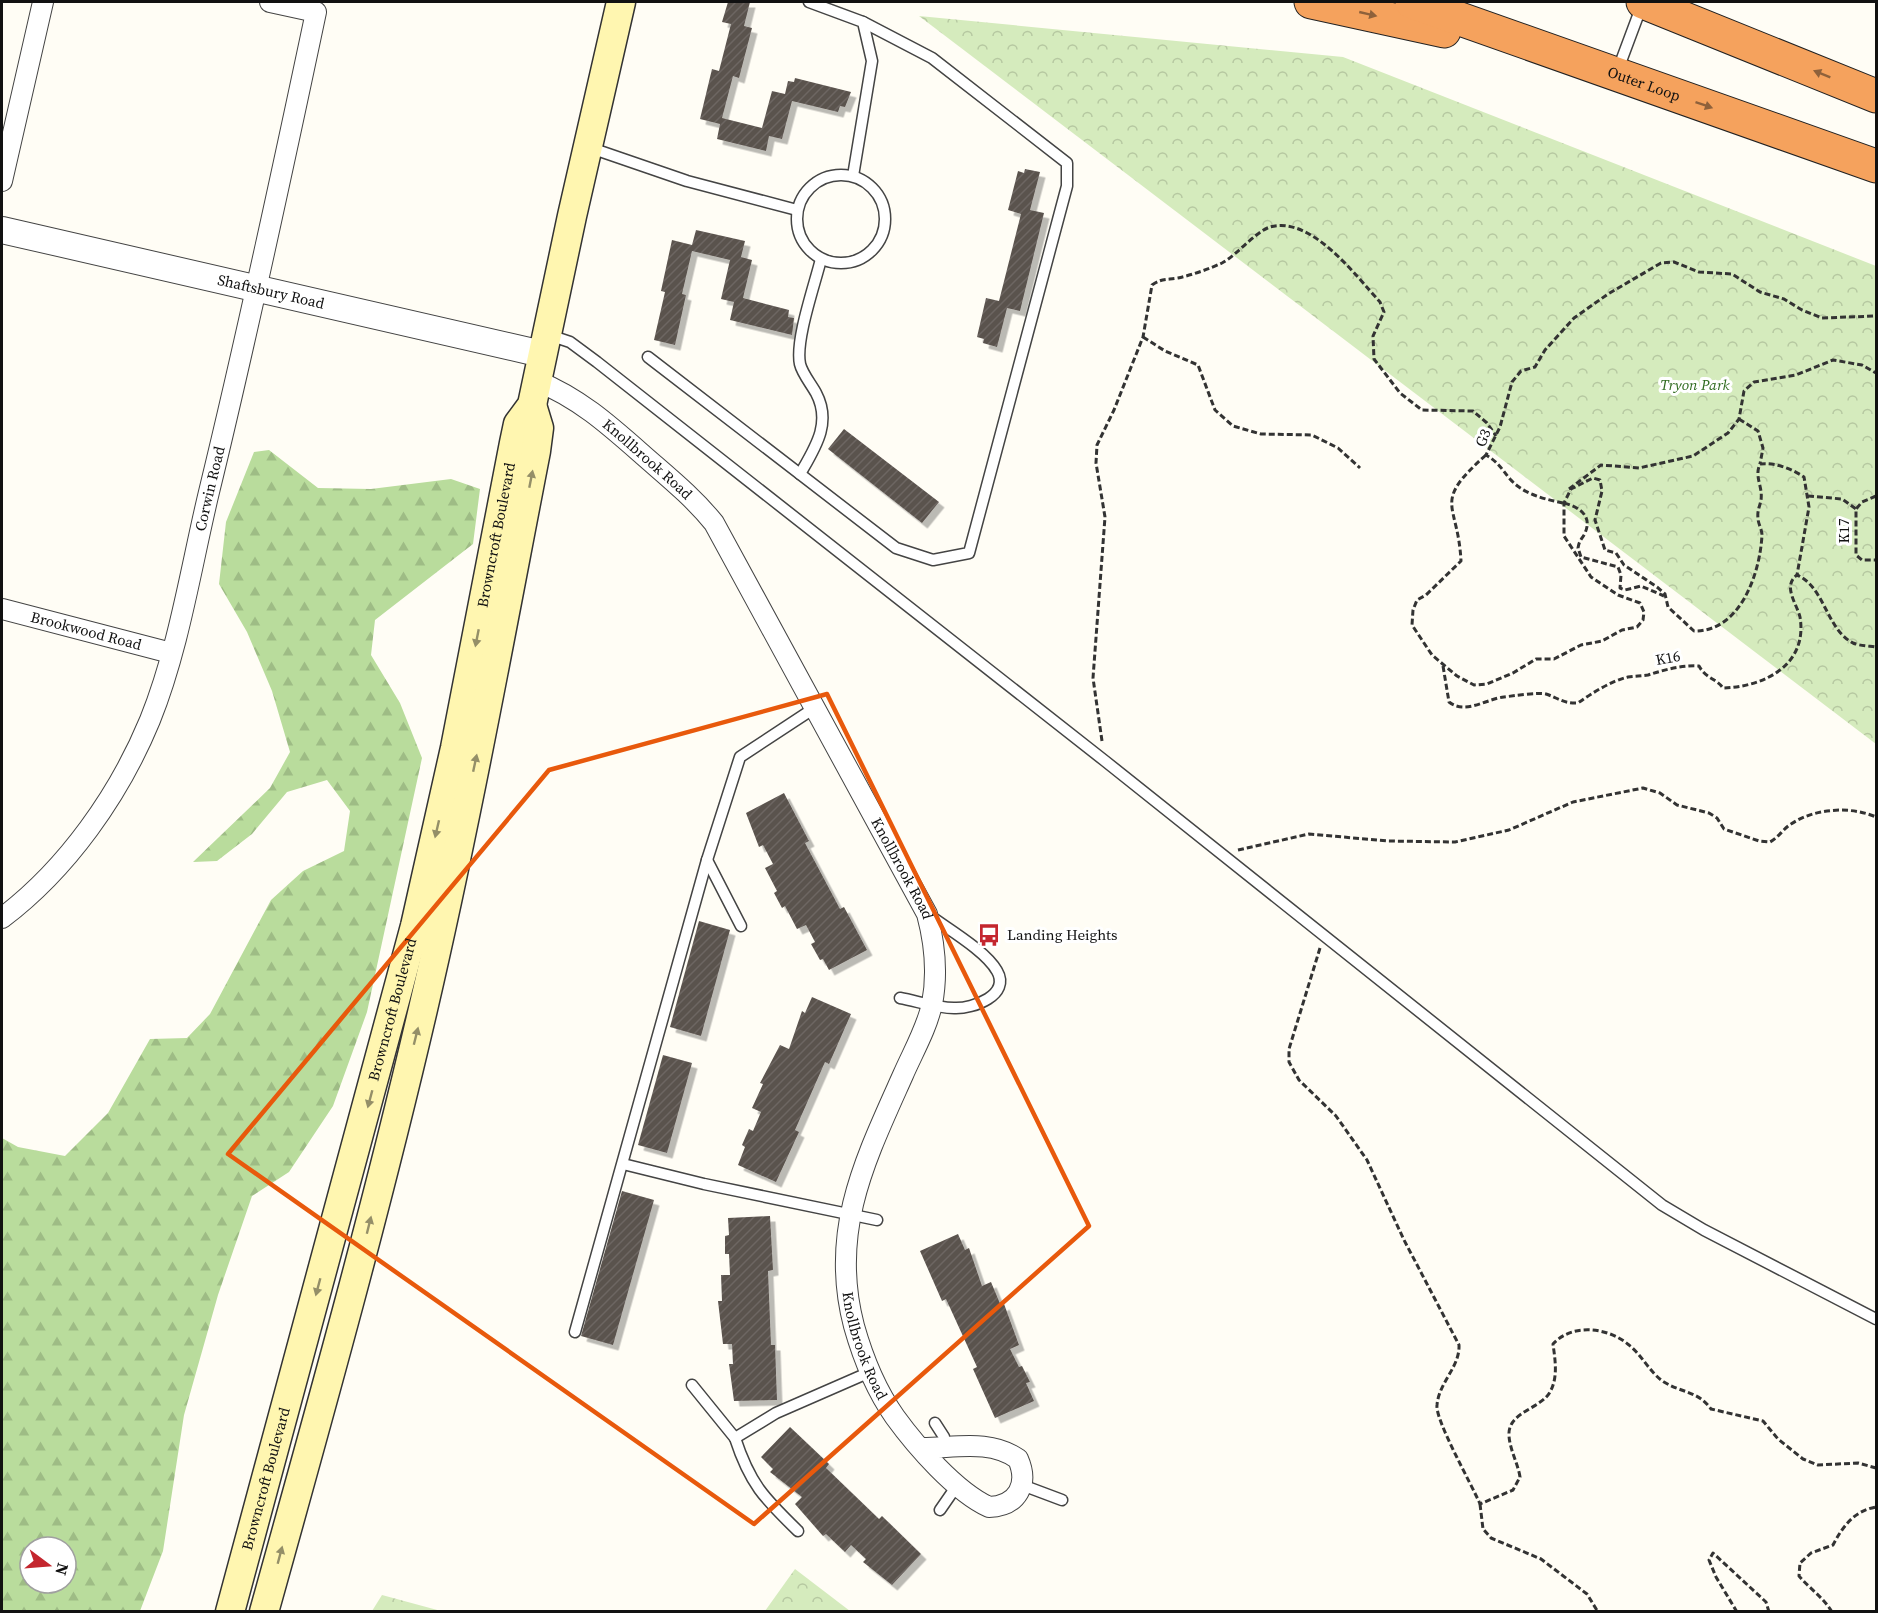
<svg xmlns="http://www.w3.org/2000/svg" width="1878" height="1613" font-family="'Source Serif 4',serif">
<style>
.forest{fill:url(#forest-firs);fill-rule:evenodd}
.park{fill:url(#park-crowns)}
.building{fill:url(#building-hatch);filter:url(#shadow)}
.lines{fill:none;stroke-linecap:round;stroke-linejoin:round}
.service-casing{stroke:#444;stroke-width:13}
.minor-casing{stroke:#444;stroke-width:22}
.tertiary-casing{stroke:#444;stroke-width:28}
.secondary-casing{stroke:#333;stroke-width:31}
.motorway-casing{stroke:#222;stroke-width:35}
.path{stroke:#333;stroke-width:3;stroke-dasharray:6 3;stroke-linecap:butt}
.service{stroke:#fff;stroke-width:10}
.minor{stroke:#fff;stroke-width:20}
.tertiary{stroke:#fff;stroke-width:26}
.secondary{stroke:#fff6b0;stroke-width:28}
.motorway{stroke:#f5a25d;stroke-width:33}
.oneway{fill:#8e613b}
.oneway2{fill:#948f68}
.marked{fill:none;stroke:#e8590c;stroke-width:4.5;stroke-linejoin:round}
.labels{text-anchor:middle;stroke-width:6;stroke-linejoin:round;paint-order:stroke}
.street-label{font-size:15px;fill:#111;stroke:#fff}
.park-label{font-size:15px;font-style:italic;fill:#2f6b1f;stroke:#fff}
.poi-label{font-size:15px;fill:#111;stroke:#fff;text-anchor:start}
</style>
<defs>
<pattern id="forest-firs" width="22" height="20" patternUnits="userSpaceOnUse" patternTransform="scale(1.5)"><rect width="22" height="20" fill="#b9dc9c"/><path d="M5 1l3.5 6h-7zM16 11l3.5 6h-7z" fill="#9ebc85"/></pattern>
<pattern id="park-crowns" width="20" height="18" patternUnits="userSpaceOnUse" patternTransform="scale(1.5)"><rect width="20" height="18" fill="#d5ebbd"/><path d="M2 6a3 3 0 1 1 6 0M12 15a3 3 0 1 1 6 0" fill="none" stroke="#b6c8a1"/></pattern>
<pattern id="building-hatch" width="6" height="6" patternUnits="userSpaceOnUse" patternTransform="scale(1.5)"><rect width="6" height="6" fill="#5a524d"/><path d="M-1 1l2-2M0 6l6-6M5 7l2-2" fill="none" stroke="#6d6662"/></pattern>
<filter id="shadow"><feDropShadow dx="5.5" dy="5.5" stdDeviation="0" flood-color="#0004"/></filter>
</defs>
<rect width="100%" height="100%" fill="#fffdf5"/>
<path class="forest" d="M269,450L318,488L371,489L451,479L480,489L473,544L375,620L371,655L400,703L422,758L367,1012L333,1106L289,1172L252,1196L218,1295L184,1415L163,1551L140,1611H2V1138L18,1147L65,1156L108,1113L150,1039L187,1038L210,1014L271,900L303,871L344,851L350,811L327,780L287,792L252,834L217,861L193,862L270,788L290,752L272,691L247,632L219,584L226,522L254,452ZM30,1547H66V1583H30Z"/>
<g class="park">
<path d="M919,16L1343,57L1876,266V744Z"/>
<path d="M795,1569L850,1611H765Z"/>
<path d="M382,1595L441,1611H372Z"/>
</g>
<g class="building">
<path d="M728,2H750L744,26L752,28L739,78L733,76L722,118L762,128L772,91L785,94L788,81L794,82L795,78L851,92L845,107L840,106L838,112L792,101L782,139L769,136L766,151L717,139L720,124L700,119L712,69L719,71L731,24L722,22Z"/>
<path d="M1025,169L1040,172L1030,210L1044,213L1020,311L1007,308L997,347L983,343L984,339L977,337L986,298L999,301L1021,214L1008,210L1018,171L1024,173Z"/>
<path d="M696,230L745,241L741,257L752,260L743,298L789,310L788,317L794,318L792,335L730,320L734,302L721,299L730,260L692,251L682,294L686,295L675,345L654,340L665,292L661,291L672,240L692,245Z"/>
<path d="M844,429L939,502L922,523L828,449Z"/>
<path d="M784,793L809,841L805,843L840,909L844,907L867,950L829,970L823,959L820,960L811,944L815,942L806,925L797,929L785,906L782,908L774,893L777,891L765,868L773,864L763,845L759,847L746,813Z"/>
<path d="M699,921L730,930L701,1036L670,1027Z"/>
<path d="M812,997L851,1014L829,1064L825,1062L795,1130L799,1132L776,1182L738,1165L745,1147L742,1145L749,1129L753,1131L761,1112L752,1108L763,1084L760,1083L780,1045L789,1049L802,1011L805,1013Z"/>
<path d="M663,1055L692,1063L667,1153L638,1145Z"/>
<path d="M622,1191L654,1200L613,1345L581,1336Z"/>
<path d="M770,1216L773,1270L768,1271L771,1345H775L777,1400L734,1401L729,1364H733L732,1344H723L718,1301H722L721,1275H730L729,1254H725V1236L729,1235L728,1218Z"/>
<path d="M958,1234L965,1250L969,1248L982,1286L991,1282L1001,1306L1004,1304L1019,1345L1010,1349L1019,1367L1022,1366L1030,1382L1026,1383L1034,1401L995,1418L973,1369L977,1367L946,1299L942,1301L920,1251Z"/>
<path d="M790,1427L829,1464L826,1468L879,1519L882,1516L921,1554L892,1585L863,1562L866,1559L851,1545L845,1552L826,1534L823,1536L795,1504L802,1497L770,1472L773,1469L761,1457Z"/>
</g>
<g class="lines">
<g class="service-casing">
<g id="service">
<path d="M809,2L863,22L872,61L853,176"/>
<path d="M1617,72L1642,5"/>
<path d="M588,147L687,181L797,210"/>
<circle cx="841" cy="219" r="44"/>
<path d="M549,335L570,342L597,362L1105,761L1662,1205L1704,1230L1876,1319"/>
<path d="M648,357L896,548L933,560L969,553L1067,186V163L932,58L863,22"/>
<path d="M800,474C815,448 832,423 816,393C811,384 802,373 800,364C795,340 815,284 821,259"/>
<path d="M707,860L741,926"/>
<path d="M900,998C917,1001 936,1008 954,1008C973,1009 1011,995 997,971C986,951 948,929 929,915"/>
<path d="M623,1164L704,1184L877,1220"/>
<path d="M575,1332L707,860L740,757L816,707"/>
<path d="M692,1385L735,1438L776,1413L870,1372"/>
<path d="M935,1423L944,1437L945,1448"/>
<path d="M735,1438C750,1484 764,1498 798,1531"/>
<path d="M1022,1485L1062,1500"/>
<path d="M940,1510L958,1484"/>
</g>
</g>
<g class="minor-casing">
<g id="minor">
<path d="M2,181L43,2"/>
<path id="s1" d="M537,381C579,398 609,425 643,455C668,477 693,497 714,523L927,914C935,944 938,973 932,1004C927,1028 913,1052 903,1075C865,1160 829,1231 854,1326C863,1358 876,1390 895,1417C916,1446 956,1492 989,1507C1018,1506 1029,1484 1018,1459C990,1439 955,1448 922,1448"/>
<path id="s2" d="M2,609L171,653"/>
<path id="s3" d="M2,918C67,869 119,795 150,720C179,648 191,567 209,492C248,332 282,173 316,12L270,2"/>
</g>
</g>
<g class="tertiary-casing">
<g id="tertiary">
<path id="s4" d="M2,230L542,354"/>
</g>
</g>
<g class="secondary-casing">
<g id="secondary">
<path id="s5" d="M230,1612L415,926L455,748L514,443L518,424L532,405L572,216L621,2"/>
<path d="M264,1612C320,1411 376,1211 423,1009C466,824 500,637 536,451L539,428L532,405"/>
</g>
</g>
<g class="motorway-casing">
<g id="motorway">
<path d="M1311,2L1444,31"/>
<path id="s6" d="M1412,2L1876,166"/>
<path d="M1643,2L1876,96"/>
</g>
</g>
<g class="path">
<path d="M1143,337L1165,351L1198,365L1215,410L1233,426L1261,434L1312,435L1338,448L1360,468"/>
<path d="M1739,419L1758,431L1763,448L1760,464"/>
<path d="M1486,455C1431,504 1458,501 1461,561L1426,595L1417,600L1413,610L1412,625L1432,655L1457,676L1474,685L1487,684L1513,673L1536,659H1554L1581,645L1602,641L1622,630L1637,627L1643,620L1644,612L1640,603L1618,595L1591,577L1564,536V503L1571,489L1593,478L1600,480L1602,491L1595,520L1605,550L1616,553L1624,565L1657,587L1665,594L1668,607L1694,631C1740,632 1760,574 1762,535C1762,529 1758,524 1758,518C1757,511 1760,506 1761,500C1763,486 1754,477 1760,464C1775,462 1792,469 1804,477L1809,507L1797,575"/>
<path d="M1569,489L1601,465L1639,468L1693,456L1728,433L1739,419L1744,391L1754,382L1796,375L1833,360L1862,365L1876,373"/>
<path d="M1808,496L1842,499L1856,509"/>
<path d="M1876,496L1862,502L1856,509V555L1862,560H1876"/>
<path d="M1563,503C1544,499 1523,494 1510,479C1501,468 1498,462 1486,455L1500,427L1512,382L1521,371L1535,367L1545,350L1574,318L1608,294L1661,263L1674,262L1699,272L1732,274L1760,292L1784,299L1802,310L1822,318L1876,316"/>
<path d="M1564,503C1579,507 1594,516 1584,535C1581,540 1579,541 1578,548L1581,557L1618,567L1621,575L1620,588L1625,590L1641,586L1664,596"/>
<path d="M1443,666L1449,702C1465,715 1486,699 1504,697C1512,696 1540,692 1546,694C1558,698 1564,704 1578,703C1592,693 1611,681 1628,677C1635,676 1641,676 1648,675C1664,670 1681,665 1699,666C1706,679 1716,678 1723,688C1764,687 1808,665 1800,617C1797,604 1782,586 1797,575C1825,587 1826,629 1853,643C1860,646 1870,646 1876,647"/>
<path d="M1102,741L1093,678L1105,517L1096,463L1097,445L1114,410L1143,337L1152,285C1162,278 1167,280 1178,278C1192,275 1209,269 1222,263C1237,255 1255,232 1270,227C1311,215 1356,276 1380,302L1384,312L1373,336L1374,359L1400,393L1422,410L1473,411L1487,423L1496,436"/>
<path d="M1238,850L1309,834L1388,841L1455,842L1509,830L1573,802L1643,788L1660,793L1677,805L1709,813L1717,818L1724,829L1759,841L1770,842C1779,837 1783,829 1791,824C1815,808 1851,806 1876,817"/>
<path d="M1320,948L1289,1049V1062L1299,1080L1336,1116L1367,1160L1404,1240L1459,1345C1460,1367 1439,1382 1437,1405C1435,1420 1472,1485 1480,1504L1513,1490L1520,1477C1518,1464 1510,1450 1509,1436C1507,1411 1543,1409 1551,1390C1558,1376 1555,1359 1553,1344C1572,1323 1608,1327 1629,1345C1642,1355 1650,1373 1664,1382C1682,1393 1698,1391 1711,1409L1763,1421L1778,1439L1803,1459L1818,1465L1858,1463L1876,1468"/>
<path d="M1480,1504L1483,1529L1491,1538L1541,1559L1587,1594L1598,1612"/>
<path d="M1737,1612L1716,1577L1709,1560L1713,1553L1766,1602L1769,1612"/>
<path d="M1832,1612C1823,1597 1810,1589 1799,1576L1800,1563L1811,1553L1833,1545C1843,1526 1854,1511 1876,1507"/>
</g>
<use href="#service" class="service"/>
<use href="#minor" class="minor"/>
<use href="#tertiary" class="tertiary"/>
<use href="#secondary" class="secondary"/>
<use href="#motorway" class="motorway"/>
</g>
<defs><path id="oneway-solid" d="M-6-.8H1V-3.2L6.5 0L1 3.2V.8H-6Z" transform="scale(1.5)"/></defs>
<g class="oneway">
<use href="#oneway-solid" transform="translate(1368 14) rotate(13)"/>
<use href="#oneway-solid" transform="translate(1822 74) rotate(-158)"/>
<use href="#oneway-solid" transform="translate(1704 105) rotate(19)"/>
</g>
<g class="oneway2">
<use href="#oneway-solid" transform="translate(531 479) rotate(-79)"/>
<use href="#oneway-solid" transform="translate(477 638) rotate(101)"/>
<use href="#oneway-solid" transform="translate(475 763) rotate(-78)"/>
<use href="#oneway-solid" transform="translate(437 829) rotate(103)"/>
<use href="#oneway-solid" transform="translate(416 1036) rotate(-76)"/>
<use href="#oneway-solid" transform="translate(370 1099) rotate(105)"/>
<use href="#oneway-solid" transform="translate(369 1225) rotate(-76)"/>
<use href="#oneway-solid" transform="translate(318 1287) rotate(105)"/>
<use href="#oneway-solid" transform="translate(280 1555) rotate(-75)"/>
</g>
<path class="marked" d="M827,694L1089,1226L754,1524L228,1154L549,770Z"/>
<defs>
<g id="bus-bare" transform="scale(1.8)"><path d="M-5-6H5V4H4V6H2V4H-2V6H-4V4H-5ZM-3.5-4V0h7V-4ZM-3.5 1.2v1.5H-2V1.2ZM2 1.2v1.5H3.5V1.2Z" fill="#c4262e" stroke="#fff" stroke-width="2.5" paint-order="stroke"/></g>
</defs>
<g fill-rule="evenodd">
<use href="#bus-bare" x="989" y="935"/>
</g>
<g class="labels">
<g class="street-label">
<text dy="5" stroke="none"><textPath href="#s6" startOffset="246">Outer Loop</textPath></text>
<text dy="5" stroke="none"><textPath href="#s4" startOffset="276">Shaftsbury Road</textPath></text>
<text transform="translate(1483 438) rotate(-69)" y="5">G3</text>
<text dy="5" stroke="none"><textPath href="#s1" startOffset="136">Knollbrook Road</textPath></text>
<text dy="5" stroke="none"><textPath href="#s3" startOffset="489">Corwin Road</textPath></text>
<text transform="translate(1844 531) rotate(-90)" y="5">K17</text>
<text dy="5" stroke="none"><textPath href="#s5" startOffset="1110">Browncroft Boulevard</textPath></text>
<text dy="5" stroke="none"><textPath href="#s2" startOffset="87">Brookwood Road</textPath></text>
<text transform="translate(1668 658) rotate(-11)" y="5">K16</text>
<text dy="5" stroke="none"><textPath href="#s1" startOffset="622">Knollbrook Road</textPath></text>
<text dy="5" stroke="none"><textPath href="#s5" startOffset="624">Browncroft Boulevard</textPath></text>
<text dy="5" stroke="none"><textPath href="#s1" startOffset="1125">Knollbrook Road</textPath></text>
<text dy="5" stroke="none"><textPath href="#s5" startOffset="138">Browncroft Boulevard</textPath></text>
</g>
<g class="park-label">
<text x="1695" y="390">Tryon Park</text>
</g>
<g class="poi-label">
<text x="1007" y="940">Landing Heights</text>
</g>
</g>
<rect width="1878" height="1613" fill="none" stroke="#111111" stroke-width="6"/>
<g transform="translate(48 1565) rotate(106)"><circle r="28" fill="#ffffff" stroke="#a0a0a0" stroke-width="1.5"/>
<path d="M0-4.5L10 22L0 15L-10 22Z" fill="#c4262e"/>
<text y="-9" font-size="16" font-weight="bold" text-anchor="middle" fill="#111111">N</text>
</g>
</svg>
